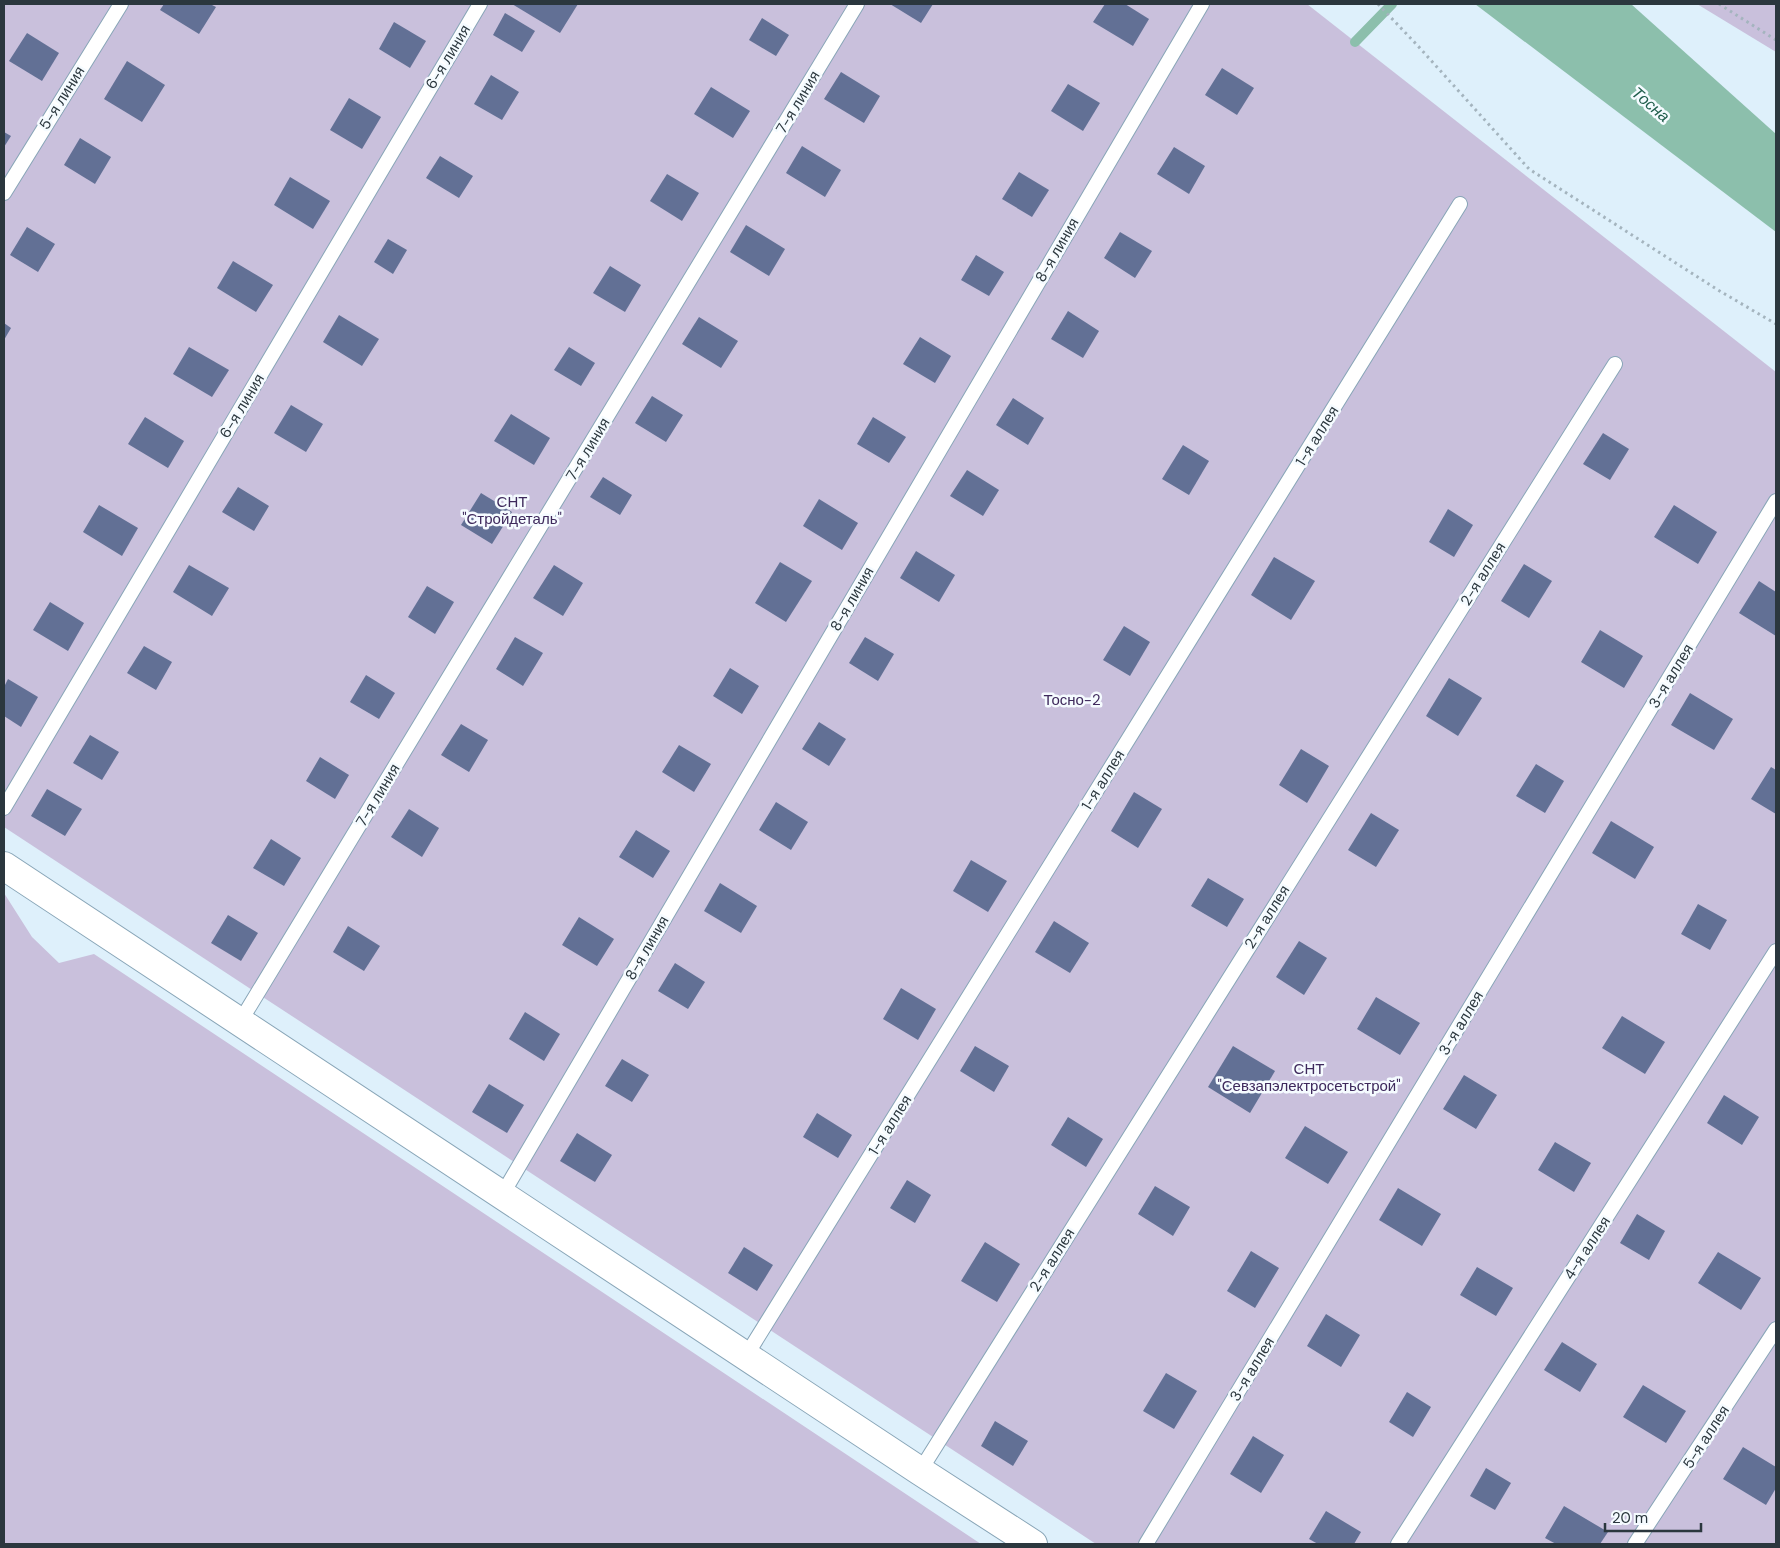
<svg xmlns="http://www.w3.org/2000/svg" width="1780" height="1548" font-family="'DM Sans',sans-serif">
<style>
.green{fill:#c9c0dc}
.water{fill:#8cbfac}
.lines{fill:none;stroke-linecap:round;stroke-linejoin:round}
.stream{stroke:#8cbfac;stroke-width:10}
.building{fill:#627095}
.service-casing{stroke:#88a5b7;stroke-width:16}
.minor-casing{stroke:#88a5b7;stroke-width:30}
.path{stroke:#a4b4be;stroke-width:3;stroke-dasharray:2.5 4;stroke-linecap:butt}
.service{stroke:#fff;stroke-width:14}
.minor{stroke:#fff;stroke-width:28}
.labels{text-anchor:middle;stroke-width:5;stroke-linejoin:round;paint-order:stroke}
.street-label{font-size:15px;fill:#2b373e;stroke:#f5fbff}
.park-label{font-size:15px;fill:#3e295c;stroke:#f5fbff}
.water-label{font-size:16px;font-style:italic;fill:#215f4d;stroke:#f5fbff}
</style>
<rect width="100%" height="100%" fill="#def0fb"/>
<g class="green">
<path d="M4,4H1307L1776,372V1544H1096L4,827Z"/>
<path d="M1697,4H1776V52Z"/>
<path d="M4,893L32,937L59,963L94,954L981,1544H4Z"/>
</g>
<path class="water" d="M1475,4H1631L1776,134V232Z"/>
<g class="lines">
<path class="stream" d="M1355,42L1392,4"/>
</g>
<g class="building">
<path d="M164,4H210L216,7L199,34L160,10Z"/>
<path d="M512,4H578L560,33Z"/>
<path d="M890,4H933L921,23Z"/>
<path d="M1105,4H1125L1149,19L1133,46L1093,22Z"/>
<path d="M505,13L535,31L522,52L493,35Z"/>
<path d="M762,18L789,35L776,56L749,40Z"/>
<path d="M394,22L426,41L410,68L379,49Z"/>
<path d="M27,33L59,53L42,81L9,61Z"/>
<path d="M127,61L165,85L142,122L104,99Z"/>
<path d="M1222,68L1254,88L1237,115L1205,95Z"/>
<path d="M841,72L880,96L864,123L824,99Z"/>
<path d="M491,75L519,92L502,120L474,104Z"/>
<path d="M1068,84L1100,103L1083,131L1051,111Z"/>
<path d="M711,87L750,111L733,138L694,114Z"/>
<path d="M349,98L381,117L362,149L330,130Z"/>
<path d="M4,132L11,136L4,147Z"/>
<path d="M80,138L111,157L95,184L64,165Z"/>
<path d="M802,146L841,170L825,197L786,173Z"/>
<path d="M1174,147L1205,166L1189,194L1157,174Z"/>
<path d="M440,156L473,176L459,198L426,178Z"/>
<path d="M1019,172L1049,190L1032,217L1002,199Z"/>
<path d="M667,174L699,193L682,221L650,201Z"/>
<path d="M290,177L330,201L313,229L274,205Z"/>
<path d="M746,225L785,249L769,276L730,252Z"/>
<path d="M27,227L55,244L38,272L10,255Z"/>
<path d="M1120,232L1152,251L1135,278L1104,258Z"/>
<path d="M388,239L407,250L393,274L374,262Z"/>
<path d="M976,255L1004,272L989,296L961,280Z"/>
<path d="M233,261L273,285L256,312L217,288Z"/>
<path d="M610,266L641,285L625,312L593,293Z"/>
<path d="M1068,311L1099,331L1083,358L1051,339Z"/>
<path d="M339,315L379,339L362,366L323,342Z"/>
<path d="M699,317L738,341L721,368L682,344Z"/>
<path d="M4,323L11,328L4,340Z"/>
<path d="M920,337L951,356L935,383L903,364Z"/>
<path d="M189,347L229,370L212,397L173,374Z"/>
<path d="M569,347L595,363L581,386L554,370Z"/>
<path d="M652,396L683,415L666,442L635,423Z"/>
<path d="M1013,398L1044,418L1028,445L996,425Z"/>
<path d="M291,405L323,424L306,452L274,433Z"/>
<path d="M511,414L550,438L534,465L494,441Z"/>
<path d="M145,417L184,441L168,468L128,444Z"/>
<path d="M873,417L906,437L889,463L857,444Z"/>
<path d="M1603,433L1629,449L1610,480L1583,464Z"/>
<path d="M1183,445L1209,461L1189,495L1162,479Z"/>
<path d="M967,470L999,490L983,516L950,496Z"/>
<path d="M603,477L632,495L620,515L590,497Z"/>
<path d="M238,487L269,506L254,531L222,512Z"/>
<path d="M481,493L512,512L492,544L461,525Z"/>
<path d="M819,499L858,523L842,550L803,526Z"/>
<path d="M99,505L138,528L122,556L83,532Z"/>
<path d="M1674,505L1717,532L1698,564L1654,537Z"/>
<path d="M1448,509L1473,525L1454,557L1429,542Z"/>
<path d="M916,551L955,575L939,602L900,578Z"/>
<path d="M1274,557L1315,581L1291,620L1251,595Z"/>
<path d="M780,562L812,581L786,622L755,603Z"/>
<path d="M1524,564L1552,581L1529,618L1501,601Z"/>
<path d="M189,565L229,588L212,616L173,592Z"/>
<path d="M554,565L583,583L563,616L533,598Z"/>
<path d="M1759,581L1776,592V636L1739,613Z"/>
<path d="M427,586L454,602L435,634L408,617Z"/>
<path d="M50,602L84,623L68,651L33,630Z"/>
<path d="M1124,626L1150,642L1130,676L1103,660Z"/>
<path d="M1600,630L1643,656L1624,688L1581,662Z"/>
<path d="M515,637L543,653L523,686L496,669Z"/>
<path d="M865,637L894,654L878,681L849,663Z"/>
<path d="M144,646L172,662L156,690L127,673Z"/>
<path d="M730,668L759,686L742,714L713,696Z"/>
<path d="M366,675L395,693L379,719L350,702Z"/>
<path d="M1449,678L1482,698L1458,736L1426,716Z"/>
<path d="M8,679L38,697L21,727L4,716V687Z"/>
<path d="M1690,693L1733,719L1714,750L1671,725Z"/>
<path d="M819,722L846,739L829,766L802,749Z"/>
<path d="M461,724L488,740L469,772L441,755Z"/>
<path d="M90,735L119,752L102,780L73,763Z"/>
<path d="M679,745L711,764L694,792L662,772Z"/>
<path d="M1301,749L1329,766L1307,803L1279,785Z"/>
<path d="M320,757L349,775L335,799L306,781Z"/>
<path d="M1536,764L1564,781L1545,813L1516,796Z"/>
<path d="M1771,767L1776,770V814L1751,799Z"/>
<path d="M47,789L82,809L65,836L31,816Z"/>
<path d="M1134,792L1162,809L1138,848L1111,831Z"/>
<path d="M776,802L808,822L791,850L759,830Z"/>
<path d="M409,809L439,828L422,857L391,837Z"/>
<path d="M1371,813L1399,830L1376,867L1348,850Z"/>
<path d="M1611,821L1654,847L1635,879L1592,853Z"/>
<path d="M636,830L670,851L653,878L619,857Z"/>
<path d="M271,839L301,858L284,886L253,868Z"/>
<path d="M971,860L1007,881L988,912L953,891Z"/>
<path d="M1208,878L1244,899L1227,927L1191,906Z"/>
<path d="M720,883L757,906L741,933L704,911Z"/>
<path d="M1698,904L1727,920L1710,950L1681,934Z"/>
<path d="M228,915L258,933L241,961L211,943Z"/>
<path d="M579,917L614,939L597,966L562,945Z"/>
<path d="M1054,921L1089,943L1070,973L1035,952Z"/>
<path d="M348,926L380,946L364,971L333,952Z"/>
<path d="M1299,941L1327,958L1304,995L1276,977Z"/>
<path d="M675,963L705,982L688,1009L658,991Z"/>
<path d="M901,988L936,1009L918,1040L883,1019Z"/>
<path d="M1376,997L1420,1023L1400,1055L1357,1029Z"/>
<path d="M525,1012L560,1034L544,1061L509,1039Z"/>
<path d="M1622,1016L1665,1042L1645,1074L1602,1048Z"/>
<path d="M975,1046L1009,1066L994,1092L960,1071Z"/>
<path d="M1233,1046L1275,1071L1250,1113L1208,1087Z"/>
<path d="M622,1059L649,1075L632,1102L605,1086Z"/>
<path d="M1464,1075L1497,1095L1476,1129L1443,1109Z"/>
<path d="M489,1084L524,1105L507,1133L472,1112Z"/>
<path d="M1724,1095L1759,1117L1742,1145L1707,1123Z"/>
<path d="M817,1113L852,1135L838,1158L803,1137Z"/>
<path d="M1068,1117L1103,1139L1086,1167L1051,1145Z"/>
<path d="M1305,1126L1348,1152L1328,1184L1285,1158Z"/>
<path d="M577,1133L612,1155L595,1182L560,1161Z"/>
<path d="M1555,1142L1591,1163L1574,1192L1538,1170Z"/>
<path d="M907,1180L931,1195L915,1223L890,1208Z"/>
<path d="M1155,1186L1190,1207L1173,1236L1138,1214Z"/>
<path d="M1398,1188L1441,1214L1422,1246L1379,1220Z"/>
<path d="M1637,1214L1665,1231L1649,1260L1620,1243Z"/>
<path d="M985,1242L1020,1264L997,1302L961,1281Z"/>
<path d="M744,1247L773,1265L757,1291L728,1273Z"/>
<path d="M1251,1251L1279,1268L1255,1308L1227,1291Z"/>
<path d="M1718,1252L1761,1278L1741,1310L1698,1283Z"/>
<path d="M1477,1267L1513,1288L1496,1316L1460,1295Z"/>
<path d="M1326,1314L1360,1335L1341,1367L1307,1346Z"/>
<path d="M1562,1342L1597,1364L1580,1392L1544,1370Z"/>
<path d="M1166,1373L1197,1391L1174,1429L1143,1411Z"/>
<path d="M1643,1385L1686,1411L1666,1443L1623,1417Z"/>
<path d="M1407,1392L1431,1407L1413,1437L1389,1422Z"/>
<path d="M995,1421L1028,1441L1013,1466L981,1446Z"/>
<path d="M1253,1436L1284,1455L1261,1493L1230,1474Z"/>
<path d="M1743,1447L1776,1467V1488L1766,1505L1723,1479Z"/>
<path d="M1486,1468L1511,1483L1495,1510L1470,1496Z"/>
<path d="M1564,1506L1608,1532L1600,1544H1556L1545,1538Z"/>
<path d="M1326,1511L1361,1532L1354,1544H1318L1309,1539Z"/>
</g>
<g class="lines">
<g class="service-casing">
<g id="service">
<path d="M4,193L121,4"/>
<path d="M4,808L480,4"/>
<path d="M240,1022L857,4"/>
<path d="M502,1195L1202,4"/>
<path d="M746,1356L1460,204"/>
<path d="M920,1471L1615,364"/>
<path d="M1146,1544L1776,501"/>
<path d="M1398,1544L1776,951"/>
<path d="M1635,1544L1776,1329"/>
</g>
</g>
<g class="minor-casing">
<path id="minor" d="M4,866L920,1471L1033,1544"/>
</g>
<g class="path">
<path d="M1378,4L1418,46L1529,169L1718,290L1776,324"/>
<path d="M1719,4L1776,40"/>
</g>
<use href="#service" class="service"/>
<use href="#minor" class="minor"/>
</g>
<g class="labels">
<g class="street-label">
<text transform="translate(448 57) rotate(-59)" y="5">6-я линия</text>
<text transform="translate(62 98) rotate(-58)" y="5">5-я линия</text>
<text transform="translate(798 102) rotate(-59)" y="5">7-я линия</text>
<text transform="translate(1057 250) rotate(-60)" y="5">8-я линия</text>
<text transform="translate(242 406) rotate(-59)" y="5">6-я линия</text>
<text transform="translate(1317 436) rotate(-58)" y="5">1-я аллея</text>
<text transform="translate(588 449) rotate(-59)" y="5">7-я линия</text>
<text transform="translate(1483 574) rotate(-58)" y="5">2-я аллея</text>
<text transform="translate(852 599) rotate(-60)" y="5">8-я линия</text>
<text transform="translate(1671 676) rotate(-59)" y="5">3-я аллея</text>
<text transform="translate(1103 780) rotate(-58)" y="5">1-я аллея</text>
<text transform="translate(378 795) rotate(-59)" y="5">7-я линия</text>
<text transform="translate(1267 917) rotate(-58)" y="5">2-я аллея</text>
<text transform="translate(647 948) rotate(-60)" y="5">8-я линия</text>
<text transform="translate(1461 1023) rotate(-59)" y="5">3-я аллея</text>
<text transform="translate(890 1125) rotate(-58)" y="5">1-я аллея</text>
<text transform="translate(1587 1248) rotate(-57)" y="5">4-я аллея</text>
<text transform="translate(1052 1260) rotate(-58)" y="5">2-я аллея</text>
<text transform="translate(1252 1369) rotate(-59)" y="5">3-я аллея</text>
<text transform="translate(1706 1437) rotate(-57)" y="5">5-я аллея</text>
</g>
<g class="park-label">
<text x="512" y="507">СНТ<tspan x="512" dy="17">"Стройдеталь"</tspan></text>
<text x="1072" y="705">Тосно-2</text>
<text x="1309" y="1074">СНТ<tspan x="1309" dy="17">"Севзапэлектросетьстрой"</tspan></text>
</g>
<g class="water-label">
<text transform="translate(1651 104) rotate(41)" y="6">Тосна</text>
</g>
</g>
<rect width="1780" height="1548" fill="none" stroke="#2b373e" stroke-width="10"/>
<path d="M1605 1523v8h96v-8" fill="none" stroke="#2b373e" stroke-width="2.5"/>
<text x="1612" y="1523" font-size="15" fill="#2b373e" stroke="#f5fbff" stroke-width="4" paint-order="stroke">20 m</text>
</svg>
